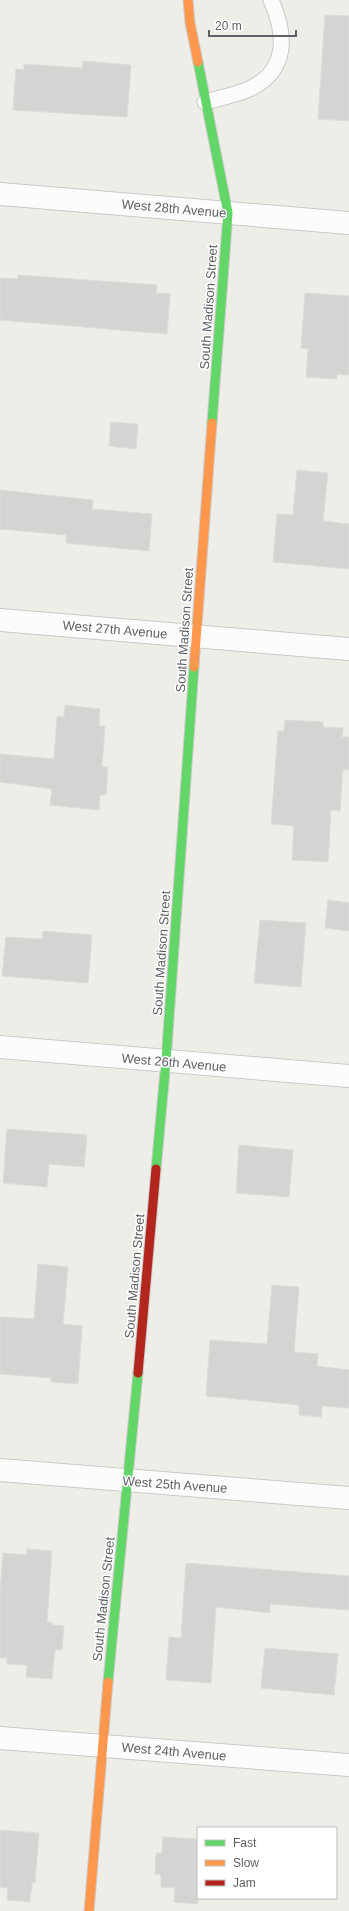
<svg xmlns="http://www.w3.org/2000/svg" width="349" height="1911" font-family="Helvetica,sans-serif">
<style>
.building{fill:#d5d4d2;stroke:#dedcd8}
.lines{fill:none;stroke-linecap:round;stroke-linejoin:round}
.lane-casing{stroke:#cacac9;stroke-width:17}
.street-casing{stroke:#cacac9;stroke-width:24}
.fast-casing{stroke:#cbcbca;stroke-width:11}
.slow-casing{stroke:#cbcbca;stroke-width:11}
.jam-casing{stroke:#cbcbca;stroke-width:11}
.lane{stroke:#fcfcfc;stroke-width:15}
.street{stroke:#fcfcfc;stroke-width:22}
.fast{stroke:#63d668;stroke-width:9}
.slow{stroke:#ff974d;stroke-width:9}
.jam{stroke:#b3261e;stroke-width:9}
.labels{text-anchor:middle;stroke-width:3;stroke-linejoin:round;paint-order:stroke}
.street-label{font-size:13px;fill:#5e6166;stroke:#fff}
</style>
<rect width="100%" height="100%" fill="#eeede8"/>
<g class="building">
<path d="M325,15L349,16V121L318,119Z"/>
<path d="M83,61L131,65L127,117L13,110L16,69L24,70V64L82,68Z"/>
<path d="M18,275L157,285L156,293L170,294L167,334L0,320V278L18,279Z"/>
<path d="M305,293L349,296V375L337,374V379L306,377L308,349L301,348Z"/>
<path d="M111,422L138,424L136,449L109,446Z"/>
<path d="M297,470L328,473L323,521L349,524V569L273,562L277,514L293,515Z"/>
<path d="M0,490L93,500L92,509L152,514L149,551L66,543V535L0,529Z"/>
<path d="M65,705L100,709L99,726H105L102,767H108L106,795H100L99,810L50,805L52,789L0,782V754L54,759L57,716L64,717Z"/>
<path d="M285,720L323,722V727L343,728L342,737H349V770L343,769L340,811L331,810L328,862L292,860L294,826L271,824L278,731H284Z"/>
<path d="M328,900L349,903V931L325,928Z"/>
<path d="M260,920L306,923L301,987L254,983Z"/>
<path d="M43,931L92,935L88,983L2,976L6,937L42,939Z"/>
<path d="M7,1129L87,1135L84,1167L49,1164L47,1187L3,1183Z"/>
<path d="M239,1145L293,1150L289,1197L236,1193Z"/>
<path d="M38,1264L68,1267L63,1324L82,1326L78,1384L51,1382V1378L0,1374V1317L34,1319Z"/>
<path d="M272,1285L299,1287L294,1352L318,1354L317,1366L349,1370V1408L322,1406L321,1417L299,1415V1405L206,1396L210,1340L267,1344Z"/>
<path d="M27,1549L52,1551L47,1622H52V1625L64,1626L62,1650H55L52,1679L26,1677L27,1665L7,1664V1658H0V1590L3,1553L26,1555Z"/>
<path d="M186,1563L349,1576V1610L270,1604V1613L216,1607L211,1683L166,1680L169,1637L181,1638Z"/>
<path d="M265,1648L338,1654L334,1695L261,1688Z"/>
<path d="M0,1830L39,1833L35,1883H32L30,1902L7,1900L8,1888L0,1887Z"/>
<path d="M163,1837L198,1839V1904L174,1902L175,1888L161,1887V1875L155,1874L156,1853H162Z"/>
</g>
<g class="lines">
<g class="lane-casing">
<path id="lane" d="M205,102C220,98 236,95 249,89C289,71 286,34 271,0"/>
</g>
<g class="street-casing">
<g id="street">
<path d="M0,194L349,223"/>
<path d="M0,620L349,649"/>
<path d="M0,1047L349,1076"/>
<path d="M0,1470L349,1498"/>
<path d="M0,1738L349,1765"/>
</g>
</g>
<g class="fast-casing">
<g id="fast">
<path d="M198,62L228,213L212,423"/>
<path d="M156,1169L166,1061L194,667"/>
<path d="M108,1682L138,1373"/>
</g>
</g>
<g class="slow-casing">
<g id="slow">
<path d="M188,0L190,23L198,62"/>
<path d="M194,667L212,423"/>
<path d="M89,1911L108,1682"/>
</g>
</g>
<g class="jam-casing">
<path id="jam" d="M138,1373L156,1169"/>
</g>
<use href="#lane" class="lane"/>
<use href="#street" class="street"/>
<use href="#fast" class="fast"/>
<use href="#slow" class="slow"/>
<use href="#jam" class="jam"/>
</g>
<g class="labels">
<g class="street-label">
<text transform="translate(174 208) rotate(5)" y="5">West 28th Avenue</text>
<text transform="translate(208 307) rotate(-86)" y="5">South Madison Street</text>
<text transform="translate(115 629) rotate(5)" y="5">West 27th Avenue</text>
<text transform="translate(184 630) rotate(-86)" y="5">South Madison Street</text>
<text transform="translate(161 953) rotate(-86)" y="5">South Madison Street</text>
<text transform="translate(174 1062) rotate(5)" y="5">West 26th Avenue</text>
<text transform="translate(134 1276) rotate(-85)" y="5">South Madison Street</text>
<text transform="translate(175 1484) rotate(4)" y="5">West 25th Avenue</text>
<text transform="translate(103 1599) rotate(-84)" y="5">South Madison Street</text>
<text transform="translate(174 1751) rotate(5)" y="5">West 24th Avenue</text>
</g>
</g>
<rect x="197" y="1827" width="140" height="72" fill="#ffffff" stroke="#bfc0c2"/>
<rect x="205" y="1840" width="20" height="6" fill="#63d668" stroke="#bfc0c2"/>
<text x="233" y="1847" font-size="12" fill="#5e6166">Fast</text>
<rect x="205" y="1860" width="20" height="6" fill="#ff974d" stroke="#bfc0c2"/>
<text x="233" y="1867" font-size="12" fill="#5e6166">Slow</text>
<rect x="205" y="1880" width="20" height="6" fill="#b3261e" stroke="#bfc0c2"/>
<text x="233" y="1887" font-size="12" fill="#5e6166">Jam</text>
<path d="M209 30v6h87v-6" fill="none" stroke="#5e6166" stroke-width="2"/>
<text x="215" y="30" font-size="12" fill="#5e6166" stroke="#ffffff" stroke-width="3" paint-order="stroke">20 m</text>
</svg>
